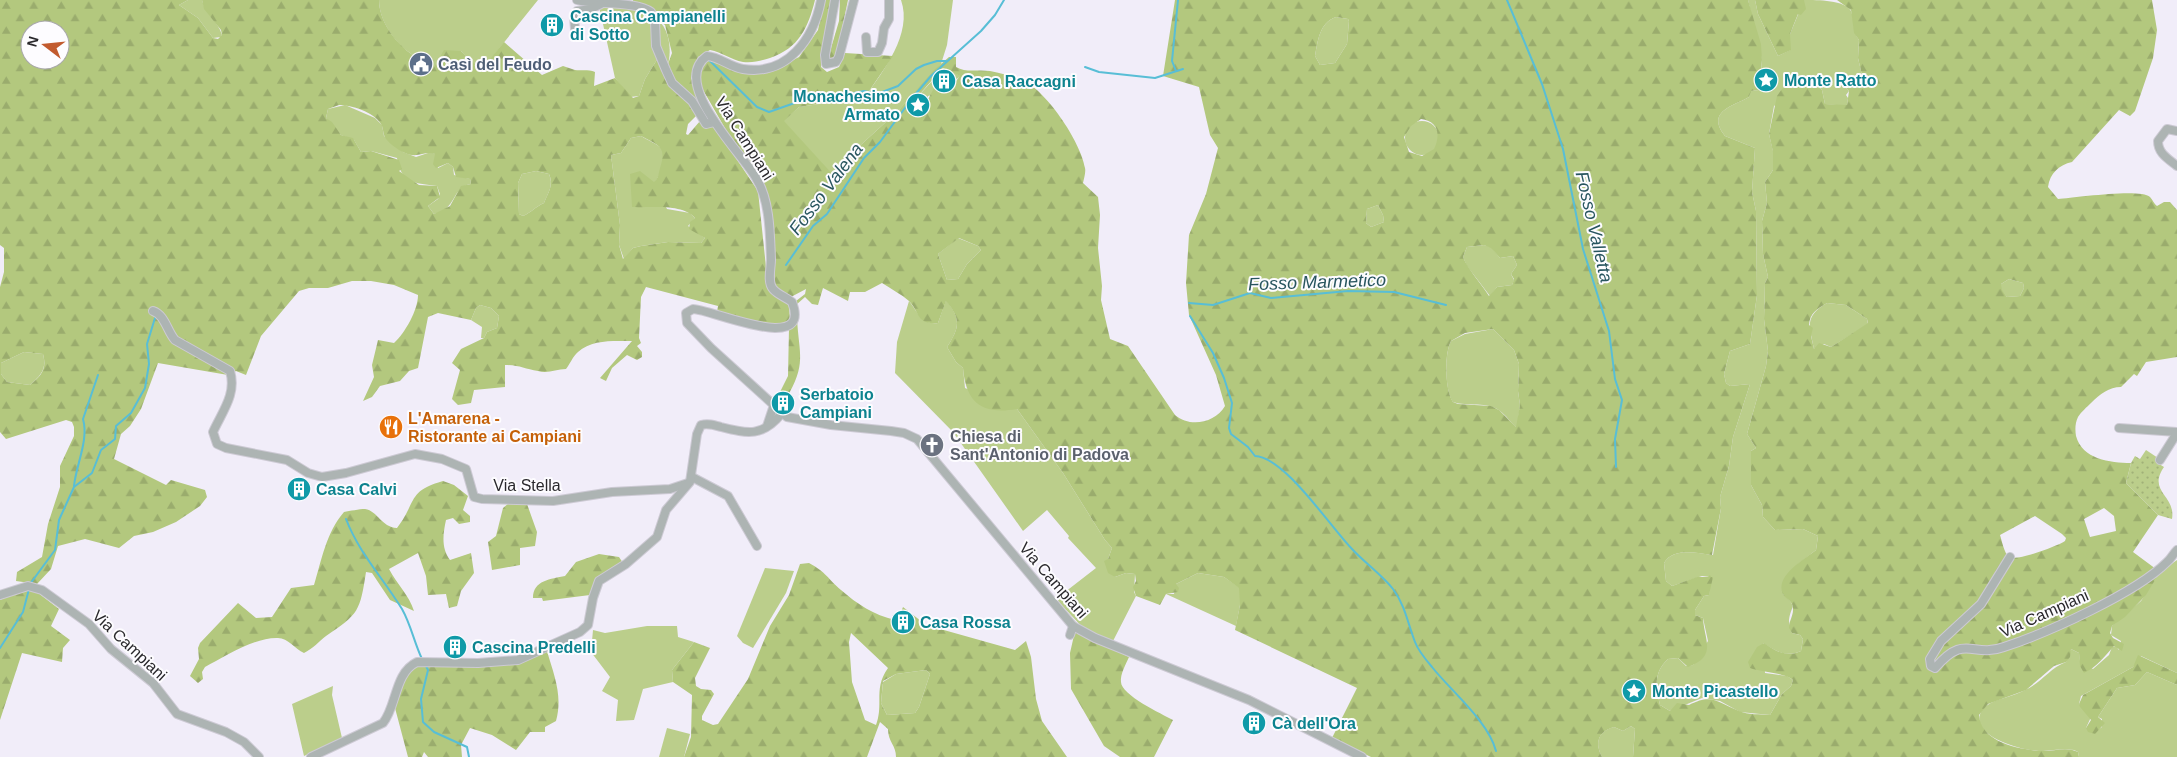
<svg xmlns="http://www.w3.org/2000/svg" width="2177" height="757" font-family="Arial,sans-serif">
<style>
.grass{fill:#bbce8b}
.forest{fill:url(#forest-firs);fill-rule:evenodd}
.park{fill:url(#park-dots)}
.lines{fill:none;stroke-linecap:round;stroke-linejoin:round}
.stream{stroke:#58bed6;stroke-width:2}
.minor-casing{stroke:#cdcad4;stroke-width:10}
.minor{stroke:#adb4b3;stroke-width:8}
.labels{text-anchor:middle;stroke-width:4;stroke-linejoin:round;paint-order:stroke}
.culture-label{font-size:16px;font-weight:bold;fill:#0d838f;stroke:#fdfcff;text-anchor:start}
.service-label{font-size:16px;font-weight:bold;fill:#4e5e75;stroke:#fdfcff;text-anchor:start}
.street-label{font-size:16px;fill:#2a292d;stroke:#fdfcff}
.food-label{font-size:16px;font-weight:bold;fill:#c56008;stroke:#fdfcff;text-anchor:start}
.worship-label{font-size:16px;font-weight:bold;fill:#5b616d;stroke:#fdfcff;text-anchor:start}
.water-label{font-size:18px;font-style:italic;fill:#28555f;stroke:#fdfcff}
</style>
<defs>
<pattern id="forest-firs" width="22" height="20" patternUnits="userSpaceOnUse" patternTransform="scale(1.25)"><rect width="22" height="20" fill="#b3c87e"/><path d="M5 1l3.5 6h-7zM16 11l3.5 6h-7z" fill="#9aac6d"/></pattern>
<pattern id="park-dots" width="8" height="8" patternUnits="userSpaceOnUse" patternTransform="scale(1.25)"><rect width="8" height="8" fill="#bbce8b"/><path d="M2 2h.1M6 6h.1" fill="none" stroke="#a1b178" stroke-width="1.8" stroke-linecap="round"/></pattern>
</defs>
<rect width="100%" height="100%" fill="#f1edf9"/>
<g class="grass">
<path d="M188,0H202C205,14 218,21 222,35L221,37L213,38L198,18L179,5Z"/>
<path d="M379,0H538L481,71L461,51L433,70C426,62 418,59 410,53C394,42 379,20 379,0Z"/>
<path d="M901,0H953L947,45L941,64L898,111L853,152L836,179L783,121L799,107L865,97C883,71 913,34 901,0Z"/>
<path d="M1748,0H1755L1758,14L1778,56L1790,50V34L1804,0C1818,0 1845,0 1851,11C1855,22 1852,31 1859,40L1858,58L1862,75L1858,82L1846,88L1849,91L1846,95L1848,98L1847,106L1825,104L1822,90L1813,82L1774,106L1769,134L1773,151V170L1765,182L1767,203L1762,221L1763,254L1768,277L1765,283L1764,319L1768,351L1766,366L1747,434L1756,448L1751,451V485L1762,505L1763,517L1775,530L1803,529L1818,536L1816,550L1798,564L1783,594C1799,610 1791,603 1789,620C1789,623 1791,629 1792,633L1800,635L1803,639L1801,651C1786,658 1776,651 1763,643L1765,673L1787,676L1793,680L1791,686L1782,694L1770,715L1740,712L1720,701L1702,698L1670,711L1660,705C1656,687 1653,673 1668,659L1678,658L1686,666L1693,665L1708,641L1703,618L1695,615V610L1704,596L1709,595L1710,577L1702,576L1672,586L1666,581L1664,563C1673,547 1697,553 1713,555L1721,508L1720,497L1729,466L1733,437L1750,384L1730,386L1726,383L1724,374L1730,351L1750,344L1757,295L1756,211L1752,192L1755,148L1725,136C1705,111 1734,106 1749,97L1750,91L1759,90L1762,60Z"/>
<path d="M599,6L640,8L648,11L658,58L645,79L639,96L630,97L615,78Z"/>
<path d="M1336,17L1348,19L1349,21L1347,44L1335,63L1320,65L1315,56C1318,41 1319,23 1336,17Z"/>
<path d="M658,20C669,29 672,50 668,64L665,63C659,48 657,36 658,20Z"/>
<path d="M944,68L961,76L955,80L948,91L928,96L925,108L920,115L909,106Z"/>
<path d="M345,105L375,118L382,125L384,136L403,152L416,157L431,152L435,154L438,168L448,163L453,167L454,175L470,179L471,184C451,187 457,210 434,214L428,206L438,199L440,194L437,186C416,183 401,184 397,158L371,151L361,152L354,140L341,135L326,118L328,109Z"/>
<circle cx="1422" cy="138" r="17"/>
<path d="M641,136C647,140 658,144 662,149C669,156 659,178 654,183L667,209L690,213L695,218L688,226L705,238L701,243L668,242L641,246L633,248L624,259L619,245L620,225L611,155L621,153L631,138Z"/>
<path d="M536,171L549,174C554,185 548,193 544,203C535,207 532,212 523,216L519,214L518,183L522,174Z"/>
<path d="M1378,205L1383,215L1384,222L1371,227L1366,223L1367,209Z"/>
<path d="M958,238L978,246L981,250L967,264L958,279L947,280L938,254Z"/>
<path d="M1484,245L1491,247L1500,258L1513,256L1517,265L1511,274L1514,280L1512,285L1497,287L1490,296L1467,266L1463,257L1467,247Z"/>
<path d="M2009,279L2023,283L2024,288L2020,296L2007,297L2001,290V284Z"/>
<path d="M946,300C961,319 960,327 947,347L956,362L963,368L965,388L1017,409L1063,473L1105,540L1112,548L1108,559L1115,577L1126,573L1135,574L1134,592L1136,596L1113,641L1084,629L1056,599L1096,568L1068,538L1069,536L1047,510L1023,531L953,432L895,373L897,342L909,301C918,312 921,325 938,323Z"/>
<path d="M1827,303L1846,305L1867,319L1868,324L1831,347L1824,344L1814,349C1810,327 1803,317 1827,303Z"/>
<path d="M480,305L491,308L499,316L497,328L487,332L484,338H481L482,327L471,320L476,308Z"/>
<path d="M1493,329L1514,350L1519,364L1518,391L1520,405L1517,428C1511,423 1506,415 1500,411C1488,401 1467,407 1453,402C1445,391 1444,354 1451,341L1465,334Z"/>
<path d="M24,352L43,354C47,369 41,375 30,385L7,382L1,374V363Z"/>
<path d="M2177,560V673L2141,656L2133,667L2081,696L2079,704L2091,717L2086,728L2099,729L2102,727V719L2098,717L2117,688L2135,685L2147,672L2177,685V757H2079L2078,752L2074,750C2063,748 2054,750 2043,751C2027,752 1984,740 1980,723C1978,716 1981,710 1986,706C1997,698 2013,697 2025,690C2041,683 2050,668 2066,662L2071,649L2079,653L2080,661L2093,669L2109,655L2112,647L2116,646L2119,650L2121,641L2111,635L2112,626L2141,601L2160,572Z"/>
<path d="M765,568L794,571L786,593L753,648L743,643L737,636Z"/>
<path d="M1198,573L1224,577L1240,588V605L1236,626L1166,594H1174L1176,584Z"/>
<path d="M647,626H677L678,637L694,642L672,670L673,682L643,689L634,720L616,721L618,700L602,691L610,677L591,652L593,630L605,633Z"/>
<path d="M926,670L930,674L919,707L915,713L887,715L881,703L883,682L896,674Z"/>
<path d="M333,686L332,695L342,738L304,756L292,704Z"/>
<path d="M1631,726L1635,729L1633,757H1602C1594,742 1599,731 1614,727L1623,731Z"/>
<path d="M667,728L690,734L684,757H659Z"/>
</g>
<g class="forest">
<path d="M0,0H188L179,5L198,18L213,38L218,39L222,35L221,30L204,9L202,0H379C379,20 394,41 410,53C417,59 426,62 433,69L444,50L461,51L481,70L504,42L542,75L563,66C567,67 571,69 575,70C580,71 588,69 595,72L594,86L615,78L633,98L639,96L645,79L658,58L697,115L688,124L686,134L688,135L700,121L704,126L715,127L758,191L768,286L789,305L790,320L782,327L767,326L717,312L718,306L646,287L641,297L639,338L641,343L637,346L642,352V357L637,360L627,355L612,368L606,381L600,378L632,341C614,341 592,339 578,352C573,356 570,364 566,369C556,369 548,374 538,371C525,369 519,365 505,365V387L474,390L471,403L458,405L452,399L460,370L452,363L461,349L484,338L487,332L497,328L499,316L491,308L480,305L476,308L471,320L438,313L428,317L418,368L409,371L400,381L380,386L372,397L363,401L374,377L372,365L378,340L394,343C405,333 418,310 418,295L394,285L371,281H352L328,288H309L299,291L261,336L246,375L236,371L228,375L158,363L141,409L130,426L121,434L114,459L166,485L171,480L205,490L207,497L200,506L176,522L153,532L134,536L119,548L85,539L58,546L51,569L37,584L16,581L17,572L42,557L48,524L60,487V466L74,436V427L72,422L66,420L6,439L0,432V287L4,272V248L0,245ZM30,30H60V60H30ZM339,105C351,105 374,112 381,124C383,127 383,132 384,135C386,142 398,150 405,153C418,159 425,150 435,154L433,164L436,168L448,163L453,167L456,177L470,179L471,184L461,186L450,206L434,214L428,206L440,197L437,186L419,185L399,171L402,169L399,160L371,151L361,152L353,138L341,135L332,122L326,118L328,109ZM641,136C659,146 667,146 660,168C658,175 659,177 654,182L640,171L630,174L632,207C649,208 683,203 695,218L690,222L689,229L705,238L701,243L668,242L641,246L633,248L623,259L619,245L620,225L611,155L621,153L631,138ZM536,171L549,174C554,185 548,193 544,203C535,207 532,212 523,216L519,214L518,183L522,174ZM24,352L43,354C47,369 42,375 30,385L7,382L1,374V363Z"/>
<path d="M633,0H815C808,28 799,48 770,58C760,61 753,63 743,62C731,60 722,52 710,50L698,57L691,78L710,118L705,119L690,95L674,79L665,63L668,64L672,53L665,25L658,20L652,8L633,3Z"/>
<path d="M824,0H832L821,67L827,72L839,67L845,53L893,56L865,97L799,107L784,121L836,178L853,152L898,111L934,70L949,57H956V67C966,73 978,69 990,71C1000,73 1010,76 1020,79C1045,88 1081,142 1085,168C1086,172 1084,178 1083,183L1098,197L1100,215L1098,248L1102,286L1101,300L1110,339L1128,346L1175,415C1190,428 1215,423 1225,406L1216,375L1189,315L1186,283L1189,235L1206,194L1218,148L1210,135L1199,87L1163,76L1175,0H1748L1761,44L1762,60L1759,90L1751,91L1749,97C1734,106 1705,111 1725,136L1755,148L1752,192L1756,211L1757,295L1750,344L1730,351L1724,374L1726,383L1730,386L1750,384L1733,437L1729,466L1720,497L1721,508L1712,555C1697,553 1673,547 1664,563L1666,581L1672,586L1697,577H1708L1710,575L1711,577H1713L1709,595L1704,596L1695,610V615L1703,618C1704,640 1718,656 1688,667L1678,658L1668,659C1653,673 1656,687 1660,705L1670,711L1677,703L1689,705C1712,693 1717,702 1739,711C1748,715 1760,714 1770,715L1782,694L1791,686L1793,680C1786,673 1761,672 1750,668L1748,662L1757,647L1764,643C1776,651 1786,658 1801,651L1803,639L1800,635L1792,633L1789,628C1789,621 1793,616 1793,610C1794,601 1786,600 1783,594C1774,576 1805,559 1816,550L1818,536L1803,529L1775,530L1763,517L1762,505L1751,485V451L1756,448L1747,434L1766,366L1768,351L1764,319L1765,283L1768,277L1763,254L1762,221L1767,203L1765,182L1773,170V152L1769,134L1777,96L1782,89L1797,81L1809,79L1822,90L1825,104L1847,105L1849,91L1845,87L1846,82L1850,80L1856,83L1862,75L1858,58L1859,40L1854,33L1851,10L1837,0H2152L2157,30L2153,58L2135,111L2130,116L2119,110L2072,162C2059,165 2050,173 2048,187L2058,199C2074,198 2140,188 2150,197C2153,200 2154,204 2157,206L2164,202H2170L2177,210V357L2146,362L2137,376L2134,374L2121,387C2109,387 2100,394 2091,403C2087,407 2081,412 2078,417C2075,423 2075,430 2076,436C2082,459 2110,463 2131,463L2126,483L2158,515L2133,552L2160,572L2146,595L2125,617L2112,626L2110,633L2113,638L2124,644L2122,651L2114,646C2105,656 2097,667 2084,673L2080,666L2079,653L2071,649L2070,657L2066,662L2054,666L2026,690L1988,704L1979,715C1981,742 2017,749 2040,751C2053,752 2065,746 2078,752L2079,757H1633L1635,729L1631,726L1623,731L1614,727C1599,731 1594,742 1602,757H1371L1332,738L1357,688L1235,630L1240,605L1239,588L1224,577L1198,573L1176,584L1179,588L1178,592L1166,594L1160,605L1136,596L1133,587L1136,581L1135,574L1126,573L1115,577L1108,573L1104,561L1108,559L1112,548L1105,540L1063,473L1017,409C982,415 966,403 963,368L956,362L947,347C960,327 961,319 946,301L938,323C916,325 920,312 909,301C901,294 891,289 882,283L865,292H850L848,301L823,288L818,305L812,304L805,297L796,305V301L805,294L806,289L789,298L779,292L774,285L775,262L768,203L699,83L698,72L703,62L712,60L735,70L783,65L799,57L818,30ZM1336,17L1348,19L1349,21L1347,44L1335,63L1320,65L1315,56C1318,41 1319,23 1336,17ZM943,68L960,76L948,91L935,86L920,115L909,106ZM1421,119C1438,121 1441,134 1434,149L1422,156L1409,152L1404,137L1411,126ZM1378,205L1383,215L1384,222L1371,227L1366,223L1367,209ZM959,238L978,246L981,250L967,264L958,279L947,280L938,254ZM1484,245L1491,248L1500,258L1513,256L1517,265L1511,274L1514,279L1512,285L1497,287L1489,296C1481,283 1469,271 1463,257L1467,247ZM2009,279L2023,283L2024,288L2020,296L2007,297L2002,290L2001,284ZM1827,303L1846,305L1867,319L1868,323L1831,347L1819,343L1814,349L1811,336L1813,328L1809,325C1810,313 1817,309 1827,303ZM1493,329L1514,350L1519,364L1518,391L1520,405L1516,427L1499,410L1491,406L1458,404L1453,402C1445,391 1444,354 1451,341L1465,333ZM2104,508L2114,516L2116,531L2090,537L2084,519ZM2035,516L2062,534L2066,538L2065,541C2058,546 2015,562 2009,557C2004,553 2002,541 2000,535Z"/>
<path d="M840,0H848L836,57L830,58L829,55L839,21Z"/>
<path d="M1755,0H1804L1806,9L1801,15L1798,14L1790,34L1791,50L1778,56L1758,14Z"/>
<path d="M797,318C799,356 807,363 786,399L778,396L788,376L789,328H792L791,324Z"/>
<path d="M443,481L454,485L468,496L463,510L470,516V522L459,524L453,518L446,520C443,534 441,548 450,560L471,553L474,573L461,591L457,606L449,608L446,594L428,595L426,576L418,553L389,569C397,584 409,595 414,611L390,600L372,573L366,572C360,611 359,614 326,636C318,642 314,648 304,653C295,649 288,638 278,638C255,637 224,657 205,667L202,672L203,679L198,683L190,676L199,659L198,648L200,643L238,603L256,618L272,617L291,588L314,585C322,559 326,533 344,512C350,511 359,509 365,509C378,511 381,527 397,528C417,502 407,491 443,481Z"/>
<path d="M509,503L527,504L537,532L535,546L520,548V565L492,570L488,542L496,536L503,508Z"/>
<path d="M599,554L619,557L623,563L596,580L590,595L543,601L542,598H533C533,580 551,579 565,576L576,562Z"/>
<path d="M809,563C826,572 828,579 841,590C857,604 874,615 895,620L903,631L908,629C912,621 908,617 901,612L903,607L926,625L1015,650L1026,641L1031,657L1036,699L1042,721L1067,757H896C896,745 888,742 888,729L880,722L867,757H684L691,737L692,695L673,682L672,670L694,642L710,648L695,678L696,686L701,689L711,690L714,694L702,716V720L713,725L718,724L748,679L770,626L789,595L800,564ZM851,633L888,668C873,689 884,703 876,725L865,720L852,682L849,642ZM926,670L930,674L919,707L915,713L887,715L881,703L883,681L896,674Z"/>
<path d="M24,589L37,592L59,609L51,626L70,640L63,648L62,662L22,653L0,720V600Z"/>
<path d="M1075,631L1129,657C1126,664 1120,674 1121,682C1121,695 1162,714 1173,720L1154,757H1120L1104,746L1071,689L1070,653Z"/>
<path d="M547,651C554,675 563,696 556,721L545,727V732H530L516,750L492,735L470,728L461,745L462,757H428L424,752L422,757H408L395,708L406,677L412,668L424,665L474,666Z"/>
<path d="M2138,655L2177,673V685L2147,672L2135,685L2117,688L2098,717L2105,723L2095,734L2088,732L2086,728L2091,720L2080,707L2079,704L2083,695L2133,667Z"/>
</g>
<path class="park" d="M2146,450L2158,458L2156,462L2164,467C2147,492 2176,495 2172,519L2158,515L2126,483L2131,463L2135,456L2140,459Z"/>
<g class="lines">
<g class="stream">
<path d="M1507,0L1542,84L1563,149L1583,249L1609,331L1615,379L1622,400L1615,439L1616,467"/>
<path d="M708,59L757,107L769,112L803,100L835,97L864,91L877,94L898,86L916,69L924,65L937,61H946"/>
<path d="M1085,67L1099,72L1155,78L1183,69"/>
<path d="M1176,71L1172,61L1178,0"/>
<path d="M786,265L813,226L827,214L864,158L880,142L913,97L931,76L981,31L995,15L1004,0"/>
<path d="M1189,303L1213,305L1250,293L1271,298L1348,291L1394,292L1446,305"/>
<path d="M1190,316L1213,353L1224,378L1232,403L1229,428L1231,434L1248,447L1255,456C1285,457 1331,528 1352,549C1365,563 1382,575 1393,589C1405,605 1408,624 1415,642C1418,650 1426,660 1432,667C1451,691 1488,721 1496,751"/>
<path d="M74,486C76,465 89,440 83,419L98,375"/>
<path d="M346,519C359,553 383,578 402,609C411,625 414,642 422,659"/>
<path d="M30,584L55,550L59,520L74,487L92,473L101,450L115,439L116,426L131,413L145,388L149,364L147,344L155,318"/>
<path d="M0,648L23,612L29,589"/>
<path d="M426,666L428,670L421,699L423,722L434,732L467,747L469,757"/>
</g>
<g class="minor-casing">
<g id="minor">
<path d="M577,0C597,5 636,1 651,12L655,21L656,46L666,70L672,83L692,101L706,124L714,122"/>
<path d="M821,0C814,38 788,76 743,69C730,67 720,57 707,56C669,83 742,153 756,178C770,200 770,234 771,260C771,268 767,282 773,289C778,295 786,297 792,302C813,356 711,309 693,309L686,313L687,323L711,348L787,417L831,425L891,431L904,433L917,439L1073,626L1095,638L1249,700L1362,757"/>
<path d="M835,0L825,55L826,64L836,62L839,57L854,0"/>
<path d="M575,29L574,16L577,11L591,9L601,4"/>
<path d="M866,37L867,52H878L882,43L884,28L889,19V0"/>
<path d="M2177,131L2167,129L2158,141C2158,153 2167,158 2177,166"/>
<path d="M153,311C165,315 167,331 175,340L230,371C237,394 222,412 213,432L217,444L226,448L287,460L308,473L322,477L346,473L415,454L442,459L466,469L474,497L482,499L553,501L612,492L670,489L688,483"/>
<path d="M767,426L774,405"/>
<path d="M2119,428L2177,432"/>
<path d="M2160,460L2177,433"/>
<path d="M692,477L728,496L757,546"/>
<path d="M2010,557L1981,604L1941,641L1930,659L1931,666L1935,668C1966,632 1971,659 2004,647C2047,633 2136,593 2167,562C2171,559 2173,554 2177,550"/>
<path d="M0,595L28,586L42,590L89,624L111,649L153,683L177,714L226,732L244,742L259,757"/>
<path d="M1070,635L1073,626"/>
<path d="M311,757L383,723C397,706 394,673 417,662L478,663L518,660L580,632L588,625L593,598L599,581L626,564L657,537L666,510L690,482L697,434L701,425C708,423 714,425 721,427C748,434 763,437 782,413"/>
</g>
</g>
<use href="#minor" class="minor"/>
</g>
<defs>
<g id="building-disc" transform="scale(1.25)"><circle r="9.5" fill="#0f9aa8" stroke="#fdfcff"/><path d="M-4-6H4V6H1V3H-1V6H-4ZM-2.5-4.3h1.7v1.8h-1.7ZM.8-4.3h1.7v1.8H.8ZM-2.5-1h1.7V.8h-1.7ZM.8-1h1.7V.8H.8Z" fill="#fff"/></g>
<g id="civic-disc" transform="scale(1.25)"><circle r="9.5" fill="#5c6f8a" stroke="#fdfcff"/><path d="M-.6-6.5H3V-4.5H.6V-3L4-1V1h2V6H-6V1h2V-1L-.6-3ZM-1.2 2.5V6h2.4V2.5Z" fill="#fff"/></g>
<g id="sight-disc" transform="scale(1.25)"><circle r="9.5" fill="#0f9aa8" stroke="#fdfcff"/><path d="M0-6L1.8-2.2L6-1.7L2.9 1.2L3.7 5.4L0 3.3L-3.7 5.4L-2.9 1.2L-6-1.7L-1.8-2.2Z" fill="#fff"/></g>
<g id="restaurant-disc" transform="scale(1.25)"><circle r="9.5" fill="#e8710a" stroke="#fdfcff"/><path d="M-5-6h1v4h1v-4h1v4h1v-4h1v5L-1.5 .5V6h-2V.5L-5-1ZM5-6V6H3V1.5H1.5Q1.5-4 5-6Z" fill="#fff"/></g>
<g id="church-disc" transform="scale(1.25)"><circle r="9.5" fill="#6b7280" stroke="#fdfcff"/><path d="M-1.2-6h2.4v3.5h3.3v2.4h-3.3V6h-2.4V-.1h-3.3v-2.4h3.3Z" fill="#fff"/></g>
</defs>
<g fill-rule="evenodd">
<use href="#building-disc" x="552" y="25"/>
<use href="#civic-disc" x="421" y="64"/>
<use href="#sight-disc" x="1766" y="80"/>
<use href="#building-disc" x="944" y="81"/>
<use href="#sight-disc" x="918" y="105"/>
<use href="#building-disc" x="783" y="403"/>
<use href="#restaurant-disc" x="391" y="427"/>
<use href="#church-disc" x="932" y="445"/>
<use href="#building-disc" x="299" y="489"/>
<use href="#building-disc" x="903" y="622"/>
<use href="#building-disc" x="455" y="647"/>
<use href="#sight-disc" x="1634" y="691"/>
<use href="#building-disc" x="1254" y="723"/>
</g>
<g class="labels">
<g class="culture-label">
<text x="570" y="22">Cascina Campianelli<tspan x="570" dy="18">di Sotto</tspan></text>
<text x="1784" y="86">Monte Ratto</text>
<text x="962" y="87">Casa Raccagni</text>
<text x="900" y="102" text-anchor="end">Monachesimo<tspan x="900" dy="18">Armato</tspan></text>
<text x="800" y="400">Serbatoio<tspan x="800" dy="18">Campiani</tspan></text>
<text x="316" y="495">Casa Calvi</text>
<text x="920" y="628">Casa Rossa</text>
<text x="472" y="653">Cascina Predelli</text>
<text x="1652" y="697">Monte Picastello</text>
<text x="1272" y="729">Cà dell'Ora</text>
</g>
<g class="service-label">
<text x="438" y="70">Casì del Feudo</text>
</g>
<g class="street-label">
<text transform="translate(745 138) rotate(58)" y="6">Via Campiani</text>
<text x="527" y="491">Via Stella</text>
<text transform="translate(1054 580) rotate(49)" y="6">Via Campiani</text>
<text transform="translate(2044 613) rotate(-24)" y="6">Via Campiani</text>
<text transform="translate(130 645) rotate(43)" y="6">Via Campiani</text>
</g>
<g class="food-label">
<text x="408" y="424">L'Amarena -<tspan x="408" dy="18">Ristorante ai Campiani</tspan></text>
</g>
<g class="worship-label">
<text x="950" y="442">Chiesa di<tspan x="950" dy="18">Sant'Antonio di Padova</tspan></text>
</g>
<g class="water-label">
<text transform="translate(826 189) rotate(-53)" y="6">Fosso Valena</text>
<text transform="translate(1594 227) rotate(77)" y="6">Fosso Valletta</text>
<text transform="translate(1317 282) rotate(-2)" y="6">Fosso Marmetico</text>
</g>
</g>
<g transform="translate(45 45) rotate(286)"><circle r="24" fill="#fdfcff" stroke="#a9a8ab"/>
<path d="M0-4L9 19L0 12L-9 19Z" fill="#c25b2f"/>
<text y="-8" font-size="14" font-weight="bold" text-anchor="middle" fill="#2a292d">N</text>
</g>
</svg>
